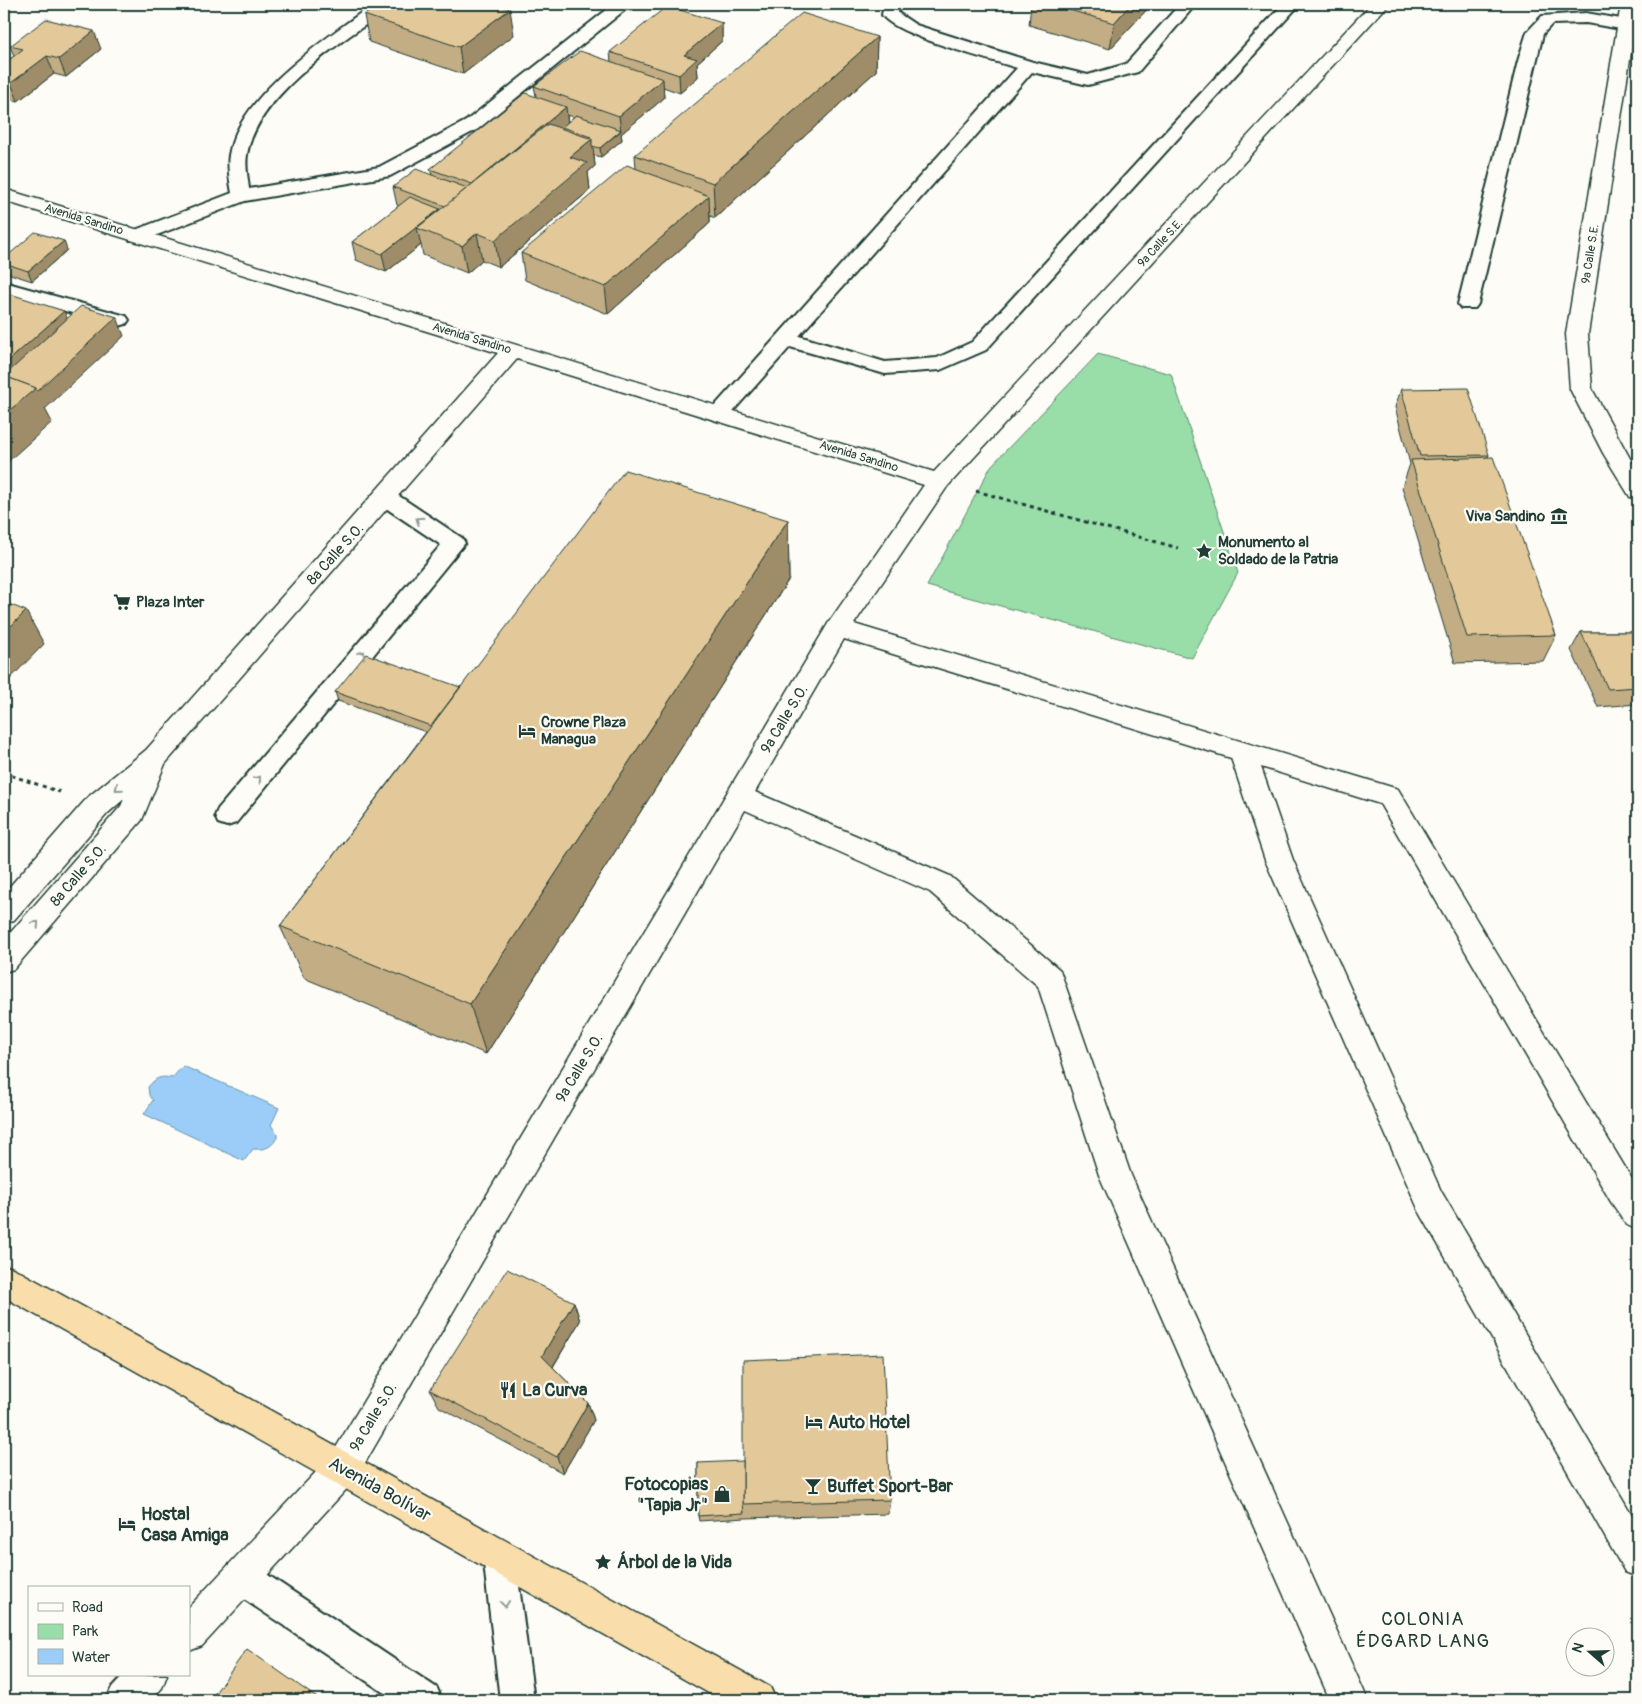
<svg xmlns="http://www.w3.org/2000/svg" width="1642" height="1704" font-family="Pangolin,sans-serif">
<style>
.green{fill:#99dda9;stroke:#5c8d6e}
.water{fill:#9bcdf8;stroke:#6993aa}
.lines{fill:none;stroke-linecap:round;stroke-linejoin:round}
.service-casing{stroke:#1f3d34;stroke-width:4}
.minor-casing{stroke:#1f3d34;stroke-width:3}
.trunk-casing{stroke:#1f3d34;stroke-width:3}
.path{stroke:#1f3d34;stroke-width:3;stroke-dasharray:4 4;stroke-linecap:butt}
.service{fill:#fdfcf7;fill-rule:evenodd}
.minor{fill:#fdfcf7;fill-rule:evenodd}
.trunk{fill:#f9deab;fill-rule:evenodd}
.wall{fill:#c3ad84;stroke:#1f3d34;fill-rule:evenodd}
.shaded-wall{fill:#9f8d6b;stroke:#1f3d34}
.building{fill:#e3c999;stroke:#1f3d34}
.oneway{stroke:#8e9c96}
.labels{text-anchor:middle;stroke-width:4.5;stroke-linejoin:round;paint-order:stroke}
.far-street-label{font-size:12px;fill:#1f3d34;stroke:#fdfcf7}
.poi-label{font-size:15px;font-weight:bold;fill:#1f3d34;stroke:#fdfcf7;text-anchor:start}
.street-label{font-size:15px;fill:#1f3d34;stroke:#fdfcf7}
.near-poi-label{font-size:18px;font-weight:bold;fill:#1f3d34;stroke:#fdfcf7;text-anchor:start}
.near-street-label{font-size:18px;fill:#1f3d34;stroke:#fdfcf7}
.near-neighbourhood-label{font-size:19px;letter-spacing:1px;fill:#1f3d34;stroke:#fdfcf7}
</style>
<rect width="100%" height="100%" fill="#fdfcf7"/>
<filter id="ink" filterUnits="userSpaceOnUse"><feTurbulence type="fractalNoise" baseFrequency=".02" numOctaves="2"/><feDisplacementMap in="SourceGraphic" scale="10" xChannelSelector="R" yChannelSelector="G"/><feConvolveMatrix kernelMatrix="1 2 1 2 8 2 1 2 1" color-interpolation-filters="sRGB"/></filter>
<g filter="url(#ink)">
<path class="green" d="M1098,354L1171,374L1238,573L1192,658L927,586L991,466Z"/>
<path class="water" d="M183,1066L279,1108L271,1125L278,1135C273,1147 266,1150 253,1149L244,1161L144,1114L153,1100L149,1095L148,1087C156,1077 161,1076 172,1078Z"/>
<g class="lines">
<g class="service-casing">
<g id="service">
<path d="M373,4H391C382,17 361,27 348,37C311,64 255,106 247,155C245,166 248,178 249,189L379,167L466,121L614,4H632L478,129L390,176L245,201L144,240H130L128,236L130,232L232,193C230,181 227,168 229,155C239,95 327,38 373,4Z"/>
<path d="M884,4H900L898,13L916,25L1033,62L1088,75L1126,64L1180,4H1196L1138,72L1088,85L1032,72L799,336L885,362L937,358L972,342L1283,4H1300L986,350L940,370L885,374L790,347L726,419L719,421L712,419L709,414L712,409L1017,68C989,59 897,36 882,15Z"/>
<path d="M1586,13L1627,20L1635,25L1627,30L1586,23L1552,24L1543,34L1478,304L1475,308H1461L1458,304L1518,61L1527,32L1542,16Z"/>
<path d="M4,282L126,316L129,320L126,324L119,326L4,294Z"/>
<path d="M385,490L393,492L462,538L465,543L236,823L227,826L218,823L215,816L218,809L441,545L377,502L374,497L377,492Z"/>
<path d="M499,1539L510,1544L515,1555L534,1700H500L483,1555L488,1544Z"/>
<path d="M241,1561L253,1565L437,1688L442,1700H395L229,1589L225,1577L229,1565Z"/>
</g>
</g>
<g class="minor-casing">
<g id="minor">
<path d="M1371,4H1389L947,487L854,624L1398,789L1638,1189V1230L1627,1225L1611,1202L1380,804L1261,767L1293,860L1441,1191L1638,1525V1577L1625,1572L1419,1211L1265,860L1231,758L844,639L755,792L950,876L1060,970L1131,1175L1368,1700H1330L1099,1175L1038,986L930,892L745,810L355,1480L202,1646L189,1651V1607L331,1456L829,622L924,485L517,359L165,764L142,820L14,969L4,972V940L121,806L124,799L108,813L14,920L4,924V893L88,797L146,750L498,353L4,201V189L934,472Z"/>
<path d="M1621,4H1638V7L1588,334L1592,389L1638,473V499L1630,497L1603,453L1570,389L1566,334Z"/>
<path d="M123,1675H167L162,1688L151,1700H106L112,1687Z"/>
</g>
</g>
<g class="trunk-casing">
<path id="trunk" d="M4,1265L15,1269L770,1687L776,1700H721L4,1297Z"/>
</g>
<g class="path">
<path d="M976,491L1178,548"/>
<path d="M4,773L60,792"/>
</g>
<use href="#service" class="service"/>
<use href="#minor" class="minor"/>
<use href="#trunk" class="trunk"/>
</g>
<g class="wall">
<path d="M1031,4H1152L1110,49L1029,25Z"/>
<path d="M364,15L514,35L463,74L369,42Z"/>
<path d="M722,23V41L697,63L698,77L680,93L663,87L664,98L621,134L622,140L601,157L594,155L595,166L588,172L590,190L499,267L482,260L467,273L423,255L421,245L386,272L356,260L352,242L399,206L397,205L393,187L432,175L430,169L536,96L534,86L611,62L610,52ZM567,115L574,117L568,122Z"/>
<path d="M877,37L876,71L715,218L710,216V223L608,314L525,280L521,253L636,169L635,155Z"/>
<path d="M10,46L101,49L66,77L54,74L18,101L4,98V64L14,56Z"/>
<path d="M67,250L32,281L4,272V259Z"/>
<path d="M1401,389L1489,455L1488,457L1556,635L1543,661L1455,663L1402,487L1410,464L1395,407Z"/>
<path d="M788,520L789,579L486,1054L304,978L280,926L426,732L338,701L335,692L460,687Z"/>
<path d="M1581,632H1638V704L1598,707L1571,650Z"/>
<path d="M574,1302L580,1321L553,1367L588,1403L594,1420L563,1473L439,1407L430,1390Z"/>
<path d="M698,1463L890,1500L888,1514L745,1518L699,1521L698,1516Z"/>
</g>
<g class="shaded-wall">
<path d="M1131,4H1152L1110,49L1114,23Z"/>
<path d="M510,9L514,35L463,74L459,47Z"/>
<path d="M722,23V41L697,63L698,77L680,93L679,75L684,55Z"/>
<path d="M94,31L101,49L66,77L59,59Z"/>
<path d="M877,37L876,71L715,218L713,183Z"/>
<path d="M47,56L54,74L18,101L11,83Z"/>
<path d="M663,79L664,98L621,134L622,140L601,157L600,148L621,131L619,116Z"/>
<path d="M566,107L568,125L562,127V130L473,184Z"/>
<path d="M592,139L595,166L588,172L590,190L499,267L495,240L570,157Z"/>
<path d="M709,196L710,223L608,314L605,287Z"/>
<path d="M440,209L443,227L417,228L421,245L386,272L382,254Z"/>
<path d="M477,233L482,260L467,273L462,246Z"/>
<path d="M64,241L67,250L32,281L28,271Z"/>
<path d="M64,311L72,329L4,381V365Z"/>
<path d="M117,317L124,336L45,409L52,422L4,465V415Z"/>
<path d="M788,520L789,579L486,1054L470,1004Z"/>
<path d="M26,611L44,644L4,685V633Z"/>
<path d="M574,1302L580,1321L549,1373L542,1356Z"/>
<path d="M588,1403L594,1420L563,1473L557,1457Z"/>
</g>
<g class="building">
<path d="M380,4H495L510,9L459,47L364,15Z"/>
<path d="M1049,4H1131L1114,23Z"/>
<path d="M667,6L722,23L684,55L697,59L679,75L610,52Z"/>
<path d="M802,13L877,37L713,183L635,155Z"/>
<path d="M46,19L94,31L59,59L47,56L11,83L4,81V64L23,49L10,46Z"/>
<path d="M580,51L663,79L619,116L534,86Z"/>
<path d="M525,93L566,107L472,184L430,169Z"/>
<path d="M576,115L621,130L600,148L592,146V139L589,138L591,137L562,127Z"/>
<path d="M548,124L592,139L570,157L587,163L495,240L477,233L462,246L417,228Z"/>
<path d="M627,165L709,196L605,287L521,253Z"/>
<path d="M416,169L467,188L445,206L393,187Z"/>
<path d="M410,197L440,209L382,254L352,242Z"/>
<path d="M35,232L64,241L28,271L4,263V259Z"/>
<path d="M7,293L64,311L4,365V296Z"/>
<path d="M81,306L117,317L37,391L36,388L4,376Z"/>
<path d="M4,376L36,388L4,415Z"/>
<path d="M1468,388L1489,455L1420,456L1401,389Z"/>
<path d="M1493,457L1556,635L1467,637L1411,460Z"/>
<path d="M625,470L788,520L470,1004L280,926Z"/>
<path d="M4,602L26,611L4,633Z"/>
<path d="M1581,632H1638V687L1608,689Z"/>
<path d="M366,654L460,687L431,726L335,692Z"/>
<path d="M507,1269L574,1302L542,1356L588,1403L557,1457L430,1390Z"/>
<path d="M883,1354L890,1500L743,1504V1360Z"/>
<path d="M743,1461V1504L744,1513L698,1516V1463Z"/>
<path d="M247,1649L320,1700H210Z"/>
</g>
<defs><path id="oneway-chevron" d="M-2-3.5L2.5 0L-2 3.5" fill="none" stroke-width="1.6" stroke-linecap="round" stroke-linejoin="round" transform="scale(1.25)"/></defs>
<g class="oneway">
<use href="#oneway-chevron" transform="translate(419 520) rotate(-146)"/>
<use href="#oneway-chevron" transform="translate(362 654) rotate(-50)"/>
<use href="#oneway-chevron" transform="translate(258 779) rotate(-50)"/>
<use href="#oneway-chevron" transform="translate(118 788) rotate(140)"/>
<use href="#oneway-chevron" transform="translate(36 924) rotate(-49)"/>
<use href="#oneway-chevron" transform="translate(505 1604) rotate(83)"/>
</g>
</g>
<defs>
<g id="museum-bare" transform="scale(1.35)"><path d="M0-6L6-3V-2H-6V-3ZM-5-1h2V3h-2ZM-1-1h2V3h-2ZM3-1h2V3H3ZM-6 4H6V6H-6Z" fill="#1f3d34" stroke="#fdfcf7" stroke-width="2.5" paint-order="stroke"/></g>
<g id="sight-bare" transform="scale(1.35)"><path d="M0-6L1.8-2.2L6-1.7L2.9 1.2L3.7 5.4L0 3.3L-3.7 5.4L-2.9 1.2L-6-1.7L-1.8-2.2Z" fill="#1f3d34" stroke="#fdfcf7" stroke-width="2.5" paint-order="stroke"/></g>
<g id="supermarket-bare" transform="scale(1.35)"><path d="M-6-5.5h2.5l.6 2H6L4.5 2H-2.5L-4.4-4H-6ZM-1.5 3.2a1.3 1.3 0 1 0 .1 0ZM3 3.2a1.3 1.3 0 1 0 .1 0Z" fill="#1f3d34" stroke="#fdfcf7" stroke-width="2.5" paint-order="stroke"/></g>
<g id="hotel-bare" transform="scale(1.35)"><path d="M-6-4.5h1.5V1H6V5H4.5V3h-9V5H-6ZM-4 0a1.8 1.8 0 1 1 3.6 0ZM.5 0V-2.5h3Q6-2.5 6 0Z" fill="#1f3d34" stroke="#fdfcf7" stroke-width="2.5" paint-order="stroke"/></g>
<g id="restaurant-bare" transform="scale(1.35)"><path d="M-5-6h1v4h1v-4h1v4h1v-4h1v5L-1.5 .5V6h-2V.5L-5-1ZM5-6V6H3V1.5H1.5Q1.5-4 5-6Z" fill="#1f3d34" stroke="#fdfcf7" stroke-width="2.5" paint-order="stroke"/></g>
<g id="bar-bare" transform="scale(1.35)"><path d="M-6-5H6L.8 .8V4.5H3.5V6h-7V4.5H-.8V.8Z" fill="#1f3d34" stroke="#fdfcf7" stroke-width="2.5" paint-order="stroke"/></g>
<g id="shop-bare" transform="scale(1.35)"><path d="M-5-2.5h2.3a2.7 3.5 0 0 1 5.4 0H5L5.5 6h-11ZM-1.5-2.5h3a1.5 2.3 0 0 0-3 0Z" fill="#1f3d34" stroke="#fdfcf7" stroke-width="2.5" paint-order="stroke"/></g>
</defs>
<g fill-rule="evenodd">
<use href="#museum-bare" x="1559" y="516"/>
<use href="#sight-bare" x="1204" y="551"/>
<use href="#supermarket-bare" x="122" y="602"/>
<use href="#hotel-bare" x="527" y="731"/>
<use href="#restaurant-bare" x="508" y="1390"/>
<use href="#hotel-bare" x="814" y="1422"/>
<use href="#bar-bare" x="813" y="1486"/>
<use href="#shop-bare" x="722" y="1494"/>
<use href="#hotel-bare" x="127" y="1524"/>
<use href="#sight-bare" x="603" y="1562"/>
</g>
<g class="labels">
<g class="far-street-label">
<text transform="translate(84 219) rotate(17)" y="4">Avenida Sandino</text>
<text transform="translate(1160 243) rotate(-47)" y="4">9a Calle S.E.</text>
<text transform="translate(1590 254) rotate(-81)" y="4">9a Calle S.E.</text>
<text transform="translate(472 338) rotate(17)" y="4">Avenida Sandino</text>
<text transform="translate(859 456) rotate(17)" y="4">Avenida Sandino</text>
</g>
<g class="poi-label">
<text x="1545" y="521" text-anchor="end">Viva Sandino</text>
<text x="1218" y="547">Monumento al<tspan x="1218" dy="17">Soldado de la Patria</tspan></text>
<text x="136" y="607">Plaza Inter</text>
<text x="541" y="727">Crowne Plaza<tspan x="541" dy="17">Managua</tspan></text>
</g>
<g class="street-label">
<text transform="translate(335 554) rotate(-48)" y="5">8a Calle S.O.</text>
<text transform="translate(784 719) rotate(-59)" y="5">9a Calle S.O.</text>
<text transform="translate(78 875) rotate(-49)" y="5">8a Calle S.O.</text>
<text transform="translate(579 1068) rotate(-59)" y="5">9a Calle S.O.</text>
<text transform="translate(373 1417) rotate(-59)" y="5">9a Calle S.O.</text>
</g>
<g class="near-poi-label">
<text x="522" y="1396">La Curva</text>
<text x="828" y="1428">Auto Hotel</text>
<text x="708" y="1490" text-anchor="end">Fotocopias<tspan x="708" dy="21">"Tapia Jr"</tspan></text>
<text x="827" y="1492">Buffet Sport-Bar</text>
<text x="141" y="1520">Hostal<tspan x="141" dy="21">Casa Amiga</tspan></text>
<text x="617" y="1568">Árbol de la Vida</text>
</g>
<g class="near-street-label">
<text transform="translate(380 1489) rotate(29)" y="6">Avenida Bolívar</text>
</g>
<g class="near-neighbourhood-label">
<text x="1423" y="1625">COLONIA<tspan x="1423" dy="22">ÉDGARD LANG</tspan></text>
</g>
</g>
<rect width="1642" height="1704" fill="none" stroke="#fdfcf7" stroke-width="20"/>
<rect x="10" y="10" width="1622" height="1684" fill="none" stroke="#1f3d34" stroke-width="2" filter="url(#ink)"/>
<rect x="28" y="1586" width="162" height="90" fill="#fdfcf7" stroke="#a4b0a9"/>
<rect x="38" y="1603" width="25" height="8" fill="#fdfcf7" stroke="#a4b0a9"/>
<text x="72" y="1612" font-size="15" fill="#1f3d34">Road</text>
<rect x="38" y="1624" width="25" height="15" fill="#99dda9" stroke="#a4b0a9"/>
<text x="72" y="1636" font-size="15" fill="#1f3d34">Park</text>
<rect x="38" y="1649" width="25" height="15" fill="#9bcdf8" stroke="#a4b0a9"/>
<text x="72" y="1662" font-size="15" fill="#1f3d34">Water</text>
<g transform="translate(1590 1652) rotate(290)"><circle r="24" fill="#fdfcf7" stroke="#a4b0a9"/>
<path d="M0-4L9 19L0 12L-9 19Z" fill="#1f3d34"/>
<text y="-8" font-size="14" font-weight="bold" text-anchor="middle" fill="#1f3d34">N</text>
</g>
</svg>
